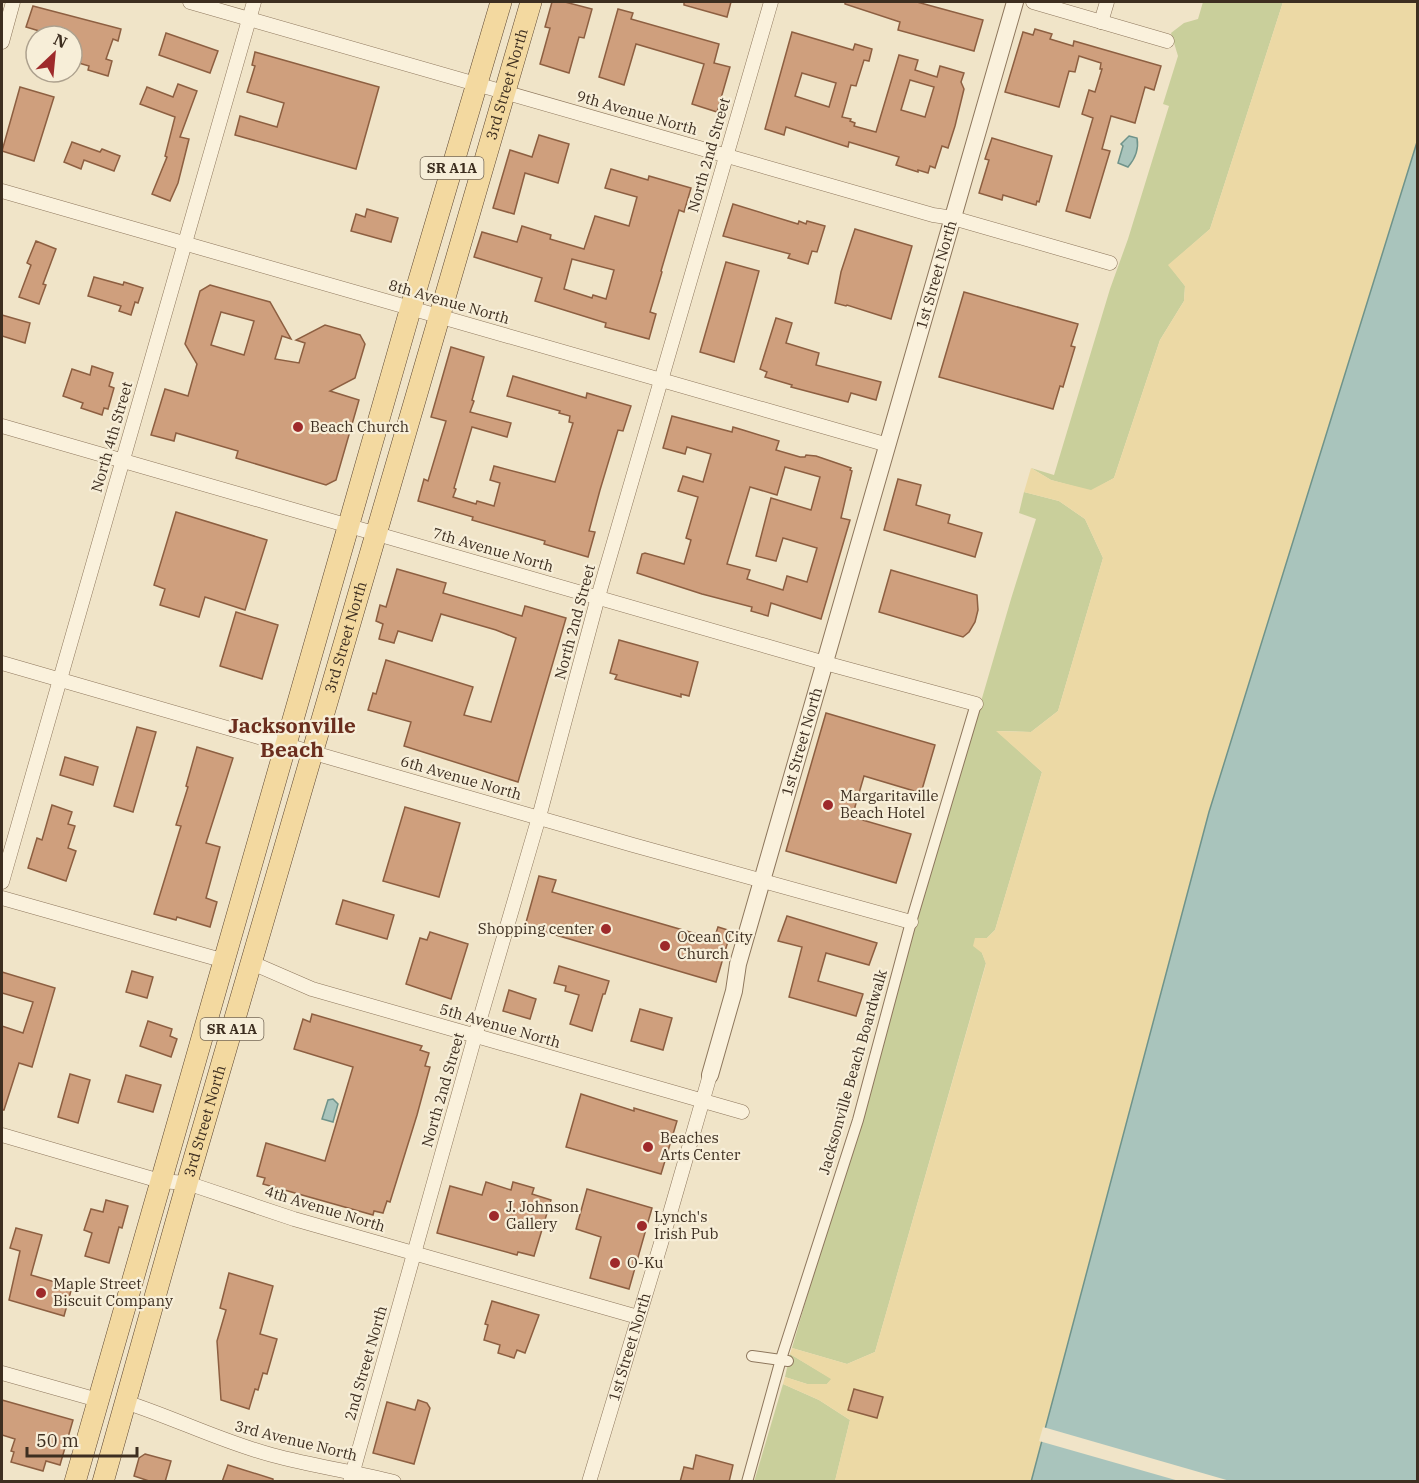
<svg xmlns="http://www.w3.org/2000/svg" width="1419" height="1483" font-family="'IBM Plex Serif',serif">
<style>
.green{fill:#c9cf9b}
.sand{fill:#ecd9a5}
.water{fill:#a9c4bc;stroke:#6f938a;stroke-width:1.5}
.pier{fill:#f0e4c8}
.building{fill:#cf9f7d;stroke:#8d5f41;stroke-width:1.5;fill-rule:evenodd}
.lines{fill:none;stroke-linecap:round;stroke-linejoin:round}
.pedestrian-casing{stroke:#8d765c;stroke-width:12}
.minor-casing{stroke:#8d765c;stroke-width:15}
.tertiary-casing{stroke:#8d765c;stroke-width:18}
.primary-casing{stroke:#5b4430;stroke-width:22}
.pedestrian{stroke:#faf1dc;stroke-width:10}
.minor{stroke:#faf1dc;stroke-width:14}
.tertiary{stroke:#faf1dc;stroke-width:16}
.primary{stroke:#f3d9a0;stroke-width:21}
.poi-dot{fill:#9e2a2b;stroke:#f7eed8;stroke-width:2}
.labels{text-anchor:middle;stroke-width:4.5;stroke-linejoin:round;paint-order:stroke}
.shield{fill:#f7eed8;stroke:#756857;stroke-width:1.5}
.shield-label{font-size:14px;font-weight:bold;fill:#3d2e20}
.street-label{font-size:15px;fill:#3d2e20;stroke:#f7eed8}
.poi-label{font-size:15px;fill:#3d2e20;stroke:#f7eed8;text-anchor:start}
.district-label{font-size:21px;font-weight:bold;fill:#6b2e1e;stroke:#f7eed8}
</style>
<rect width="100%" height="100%" fill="#f0e4c8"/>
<g class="green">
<path d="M1203,2H1283L1210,229L1169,265L1185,286L1184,301L1160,340L1114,478L1091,491L1051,480L1031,468L1054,475L1110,289L1128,239L1169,106L1163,104L1178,56L1171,33L1184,23L1198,19Z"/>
<path d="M1024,492L1059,501L1085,519L1103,558L1058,711L1031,732L997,731L1042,772L995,930L987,938L982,953L986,963L875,1352L847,1364L792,1348L1011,599L1036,519L1019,513Z"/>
<path d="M790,1354L832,1379L827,1384H807L785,1377Z"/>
<path d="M783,1384L819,1400L850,1420L835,1481L754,1482Z"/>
</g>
<path class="sand" d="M1283,2H1417V142L1209,811L1031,1481H835L850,1420L819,1400L783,1384L785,1377L807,1384H827L831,1379L790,1354L792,1348L847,1364L875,1352L986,964L982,953L973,946L975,938H987L995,930L1042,772L996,731L1031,732L1058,711L1103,558L1085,519L1059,501L1024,492L1031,468L1051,480L1091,490L1114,478L1160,340L1184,301L1185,286L1168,265L1210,229Z"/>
<g class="water">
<path d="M1129,136L1137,138C1139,149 1135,159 1128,167L1118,163L1123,146L1121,144Z"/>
<path d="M1417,142V1481L1031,1482L1209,812Z"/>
<path d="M333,1099L338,1104L333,1122L322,1119L328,1100Z"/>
</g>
<path class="pier" d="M1043,1427L1230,1481H1179L1039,1441Z"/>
<g class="building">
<path d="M552,2H565L592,9L584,38L579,37L569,73L540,64L550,28L545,27Z"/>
<path d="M684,2H731L727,17L684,5Z"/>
<path d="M845,2H917L983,20L974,51L898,30L900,22L845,4Z"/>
<path d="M33,6L121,29L118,41L113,39L106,59L112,61L108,76L88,70L89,66L72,61V36H56L26,27Z"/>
<path d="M618,9L633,13L631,19L719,44L714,63L730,67L717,112L692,104L704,64L636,44L624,85L599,77Z"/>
<path d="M1035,29L1052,34L1050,39L1073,46L1074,41L1161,66L1154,90L1145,87L1135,123L1111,116L1102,149L1110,151L1090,218L1066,211L1093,118L1082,114L1089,90L1095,92L1102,69H1100L1101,63L1079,56L1075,72L1069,71L1059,107L1005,92L1023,32L1033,35Z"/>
<path d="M792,32L853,50L855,44L872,49L869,61L864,60L856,86L851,85L842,117L851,119L850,121L855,123L854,126L876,132L899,55L918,60L915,70L937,77L940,66L964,73L961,82L964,89L955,126L948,148L942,146L935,168L930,166L928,173L918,170V172L896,165L899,157L849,142L848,147L786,127L784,135L765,129ZM802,73L836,83L829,107L795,96ZM910,80L934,87L925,117L901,110Z"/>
<path d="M166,33L218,51L210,73L159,55Z"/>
<path d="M255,52L379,87L356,169L235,135L240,116L277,127L284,103L247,92L255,66L252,65Z"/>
<path d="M178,84L197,91L180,137L189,139L178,183L170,201L152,194L167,157L165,156L175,117L140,104L147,87L173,97Z"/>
<path d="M20,87L54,97L34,161L2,151Z"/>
<path d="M539,135L569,144L558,183L525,173L514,214L493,208L510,150L532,157Z"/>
<path d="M992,138L1052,156L1039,202L1037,201L1036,205L1003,195L1002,200L979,193L989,160L985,159Z"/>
<path d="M72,142L100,152L102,149L120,156L114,171L84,160L81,169L64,162Z"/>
<path d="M611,169L648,180L649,176L691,188L684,212L679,210L661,271L662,272L650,312L656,314L649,339L605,327L606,323L535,301L542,278L474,257L482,232L517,242L522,226L551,235L550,239L584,249L595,216L629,226L637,197L605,188ZM572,259L614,270L606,299L593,295L592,298L564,289Z"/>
<path d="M733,204L798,224L799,221L806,224L807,221L825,226L817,252L812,251L808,264L788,258L790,254L723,236Z"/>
<path d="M367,209L398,218L391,242L351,231L356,214L365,217Z"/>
<path d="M855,229L912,246L891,319L847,305L846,306L835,303L841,272Z"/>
<path d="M36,241L56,249L43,284L46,285L39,304L19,297L31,265L27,263Z"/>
<path d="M726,262L759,271L734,362L700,352Z"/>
<path d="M94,277L123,285L124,282L143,288L138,303L135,302L131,315L119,311L121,306L88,296Z"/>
<path d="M210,285L270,302L291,339L282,336L275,359L299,363L305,343L296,340L325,325L360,335L365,344L355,378L330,391L359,400L336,480L326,485L236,458L238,451L176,433L174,441L151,435L165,389L188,396L197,364L185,344L200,291ZM221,312L254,321L244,355L211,345Z"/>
<path d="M964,292L1078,324L1071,346L1075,347L1063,387L1060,386L1053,409L939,377Z"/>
<path d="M2,315L30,323L25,343L2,336Z"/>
<path d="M776,318L792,323L786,343L819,353L816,365L881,382L876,400L851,393L848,402L791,387L792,385L765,377L767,372L760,369Z"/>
<path d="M451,347L484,357L472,400L474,401L470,412L511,423L507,437L472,427L454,488L456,489L453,497L476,504L477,501L494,506L500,483L490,480L494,466L555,482L573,423L569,422L570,416L559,413L560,411L507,396L513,376L586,398L587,393L631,406L623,431L618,430L600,490L589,531L595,532L588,557L544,544L545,541L472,520L473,517L418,501L424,479L428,481L446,421L431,417Z"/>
<path d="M92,366L113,373L109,386L114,388L108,409L104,408L102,415L81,408L83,403L63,396L72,369L90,375Z"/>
<path d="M672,416L732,432L733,427L743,430L779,441L776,450L800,457H805L806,455L816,456L851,468L850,470L852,471L841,518L850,520L821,619L771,603L768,616L751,611L752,607L702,594L637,573L642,554L645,553L684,564L691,540L686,538L698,497L678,491L683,476L703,482L711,454L687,447L685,454L663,448ZM785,467L820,477L811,510L771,498L756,556L776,561L783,538L817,548L807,582L787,576L783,590L747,579L750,570L727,564L750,487L777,495Z"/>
<path d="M898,479L921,485L916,505L950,515L948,523L982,533L975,557L884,530Z"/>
<path d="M176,512L267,540L245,610L205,597L199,617L160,605L165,589L154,585Z"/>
<path d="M397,569L446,583L443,593L522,616L525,606L566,618L518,782L404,746L411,722L368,710L373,693L376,694L386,660L473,687L464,715L491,722L516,638L496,630L441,614L432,641L398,631L394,643L379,639L383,624L376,621L380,605L386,607Z"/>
<path d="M891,570L977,595L978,610L975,622L969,632L963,637L879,612Z"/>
<path d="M236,612L278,625L262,679L220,666Z"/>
<path d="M619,640L698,662L689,696L681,694V697L615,679L617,675L610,673Z"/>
<path d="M826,713L935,745L921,793L864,776L852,817L911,834L896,883L786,851Z"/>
<path d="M137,727L156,732L133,812L114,806Z"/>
<path d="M197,747L233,758L206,843L220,847L206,898L217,902L210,927L177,917L176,920L154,914L181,826L176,825L188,787L186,786Z"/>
<path d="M65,757L98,767L93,785L60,775Z"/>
<path d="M52,805L72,812L68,824L75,826L68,848L76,851L66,881L28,868L37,838L42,840Z"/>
<path d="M405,807L460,823L439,897L383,881Z"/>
<path d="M539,876L556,880L552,892L714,939L718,927L731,931L716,982L525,926Z"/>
<path d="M343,900L394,915L387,939L336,924Z"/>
<path d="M787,916L877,943L869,965L826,953L818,981L863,994L856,1016L789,997L802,947L778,941Z"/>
<path d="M430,932L468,944L451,999L406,984L420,938L427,940Z"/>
<path d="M559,966L609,981L605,994H603L592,1031L570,1024L579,995L565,991L566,986L554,983Z"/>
<path d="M132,971L153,977L147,998L126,992Z"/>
<path d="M2,972L55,988L32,1067L19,1063L4,1110H2V1026L23,1033L33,1002L2,993Z"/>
<path d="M509,990L536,999L530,1019L503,1011Z"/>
<path d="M640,1009L672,1018L663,1050L631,1041Z"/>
<path d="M312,1014L422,1046L420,1050L429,1053L425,1066L430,1067L417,1115L390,1202L387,1201L383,1213L374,1211L373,1215L263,1184L265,1178L257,1176L266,1143L325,1161L353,1067L294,1049L303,1019L310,1022Z"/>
<path d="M148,1021L172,1029L170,1036L177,1039L171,1057L140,1046Z"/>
<path d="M70,1074L90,1080L78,1123L58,1117Z"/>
<path d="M126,1075L161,1085L153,1112L118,1102Z"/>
<path d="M581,1094L634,1111V1108L677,1121L661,1174L566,1147Z"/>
<path d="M486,1182L511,1190L513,1182L534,1188L532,1194L551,1200L534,1256L518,1252L517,1255L437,1233L450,1186L482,1195Z"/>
<path d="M587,1189L652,1208L629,1289L590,1278L601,1237L576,1229Z"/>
<path d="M106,1200L128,1206L122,1228L119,1227L109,1263L85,1256L92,1233L84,1230L91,1209L103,1212Z"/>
<path d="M16,1228L42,1235L31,1275L72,1287L64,1316L9,1300L20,1251L10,1248Z"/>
<path d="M229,1273L273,1286L260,1334L277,1339L267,1374L263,1373L258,1390L255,1389L249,1409L221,1400L217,1341L226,1310L220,1308Z"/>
<path d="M492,1301L539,1315L525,1353L517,1350L514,1358L498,1353L500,1345L484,1340L488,1325L485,1324Z"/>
<path d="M854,1389L883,1397L877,1418L848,1410Z"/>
<path d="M2,1400L73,1420L60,1465L46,1461L43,1471L11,1462L14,1452L11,1451L15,1439L2,1435Z"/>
<path d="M418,1400L427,1403L430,1408L414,1464L373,1453L387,1402L415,1410Z"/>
<path d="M145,1454L171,1461L165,1482H152L134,1476L139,1458Z"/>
<path d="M696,1455L733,1465L729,1482H680L684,1467L693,1469Z"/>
<path d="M228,1465L273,1479V1482H222Z"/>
</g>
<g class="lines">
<g class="pedestrian-casing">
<g id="pedestrian">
<path d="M752,1356L788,1361"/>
<path d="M747,1482L781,1359L858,1120L911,922L976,704"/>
</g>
</g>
<g class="minor-casing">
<g id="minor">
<path d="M190,2L933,215L953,218L1110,263"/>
<path d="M1033,2L1167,41"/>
<path d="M1101,22L1107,2"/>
<path d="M2,42L13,2"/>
<path d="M2,191L888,445"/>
<path d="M2,426L825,663L976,704"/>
<path d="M2,663L633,845L911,922"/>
<path d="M2,882L254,2"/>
<path d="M2,898L225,961"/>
<path d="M252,963L312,989L742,1112"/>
<path d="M2,1135L160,1181L187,1183L294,1219L638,1317"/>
<path d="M2,1373L98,1400"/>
<path d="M125,1402C175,1418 222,1442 272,1455C313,1466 354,1472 394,1482"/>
<path d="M350,1482L475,1036L539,817L598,597L771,2"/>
<path id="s1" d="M589,1482L671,1210L710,1075"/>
</g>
</g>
<g class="tertiary-casing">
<g id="tertiary">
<path id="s2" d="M710,1075L734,991L738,964L1015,2"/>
</g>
</g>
<g class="primary-casing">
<g id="primary">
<path d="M75,1482L411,307L501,2"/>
<path id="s3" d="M103,1482L187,1183L531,2"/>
</g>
</g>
<use href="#pedestrian" class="pedestrian"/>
<use href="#minor" class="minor"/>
<use href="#tertiary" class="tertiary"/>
<use href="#primary" class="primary"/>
</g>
<g class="poi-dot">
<circle cx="298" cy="427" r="6"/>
<circle cx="828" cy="805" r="6"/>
<circle cx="606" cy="929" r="6"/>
<circle cx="665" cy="946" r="6"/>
<circle cx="648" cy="1147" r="6"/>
<circle cx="494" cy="1216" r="6"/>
<circle cx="642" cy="1226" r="6"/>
<circle cx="615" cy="1263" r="6"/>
<circle cx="41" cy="1293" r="6"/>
</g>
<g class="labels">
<g class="shield">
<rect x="420.5" y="157" width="63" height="22" rx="4.5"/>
<rect x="200.5" y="1018" width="63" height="22" rx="4.5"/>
</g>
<g class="shield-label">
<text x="452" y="173">SR A1A</text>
<text x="232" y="1034">SR A1A</text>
</g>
<g class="street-label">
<text dy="5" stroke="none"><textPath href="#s3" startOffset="1455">3rd Street North</textPath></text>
<text transform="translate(637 113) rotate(16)" y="5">9th Avenue North</text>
<text transform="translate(709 155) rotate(-74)" y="5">North 2nd Street</text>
<text dy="5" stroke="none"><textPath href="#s2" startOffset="832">1st Street North</textPath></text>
<text transform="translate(449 302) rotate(16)" y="5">8th Avenue North</text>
<text transform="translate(112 437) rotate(-74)" y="5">North 4th Street</text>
<text transform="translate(493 550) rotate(16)" y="5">7th Avenue North</text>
<text transform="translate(575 622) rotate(-75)" y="5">North 2nd Street</text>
<text dy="5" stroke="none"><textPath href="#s3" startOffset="879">3rd Street North</textPath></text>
<text dy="5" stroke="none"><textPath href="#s2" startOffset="346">1st Street North</textPath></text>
<text transform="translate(461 778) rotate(16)" y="5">6th Avenue North</text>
<text transform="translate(500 1026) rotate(16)" y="5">5th Avenue North</text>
<text transform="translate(853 1072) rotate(-74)" y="5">Jacksonville Beach Boardwalk</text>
<text transform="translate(443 1090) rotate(-74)" y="5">North 2nd Street</text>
<text dy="5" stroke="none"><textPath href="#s3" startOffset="375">3rd Street North</textPath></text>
<text transform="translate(325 1209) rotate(17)" y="5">4th Avenue North</text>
<text dy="5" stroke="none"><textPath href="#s1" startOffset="141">1st Street North</textPath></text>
<text transform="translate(366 1363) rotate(-74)" y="5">2nd Street North</text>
<text transform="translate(296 1441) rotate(14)" y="5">3rd Avenue North</text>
</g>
<g class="poi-label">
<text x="310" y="432">Beach Church</text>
<text x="840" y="801">Margaritaville<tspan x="840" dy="17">Beach Hotel</tspan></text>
<text x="594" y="934" text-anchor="end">Shopping center</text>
<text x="677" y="942">Ocean City<tspan x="677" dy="17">Church</tspan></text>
<text x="660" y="1143">Beaches<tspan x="660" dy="17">Arts Center</tspan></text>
<text x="506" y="1212">J. Johnson<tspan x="506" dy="17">Gallery</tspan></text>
<text x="654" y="1222">Lynch's<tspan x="654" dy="17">Irish Pub</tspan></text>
<text x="627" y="1268">O-Ku</text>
<text x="53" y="1289">Maple Street<tspan x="53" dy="17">Biscuit Company</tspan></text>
</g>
<g class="district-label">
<text x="292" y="733">Jacksonville<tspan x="292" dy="24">Beach</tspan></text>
</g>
</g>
<rect width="1419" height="1483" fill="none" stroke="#3d2e20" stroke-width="6"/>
<g transform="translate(54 54) rotate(26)"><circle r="28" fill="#f7eed8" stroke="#ada18e" stroke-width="1.5"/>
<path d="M0-4.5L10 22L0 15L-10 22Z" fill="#9e2a2b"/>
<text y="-9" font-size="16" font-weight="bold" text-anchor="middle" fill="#3d2e20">N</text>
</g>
<path d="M27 1447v9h110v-9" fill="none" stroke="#3d2e20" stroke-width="3"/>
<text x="36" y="1447" font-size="18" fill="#3d2e20" stroke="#f7eed8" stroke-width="4.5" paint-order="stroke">50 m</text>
</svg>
